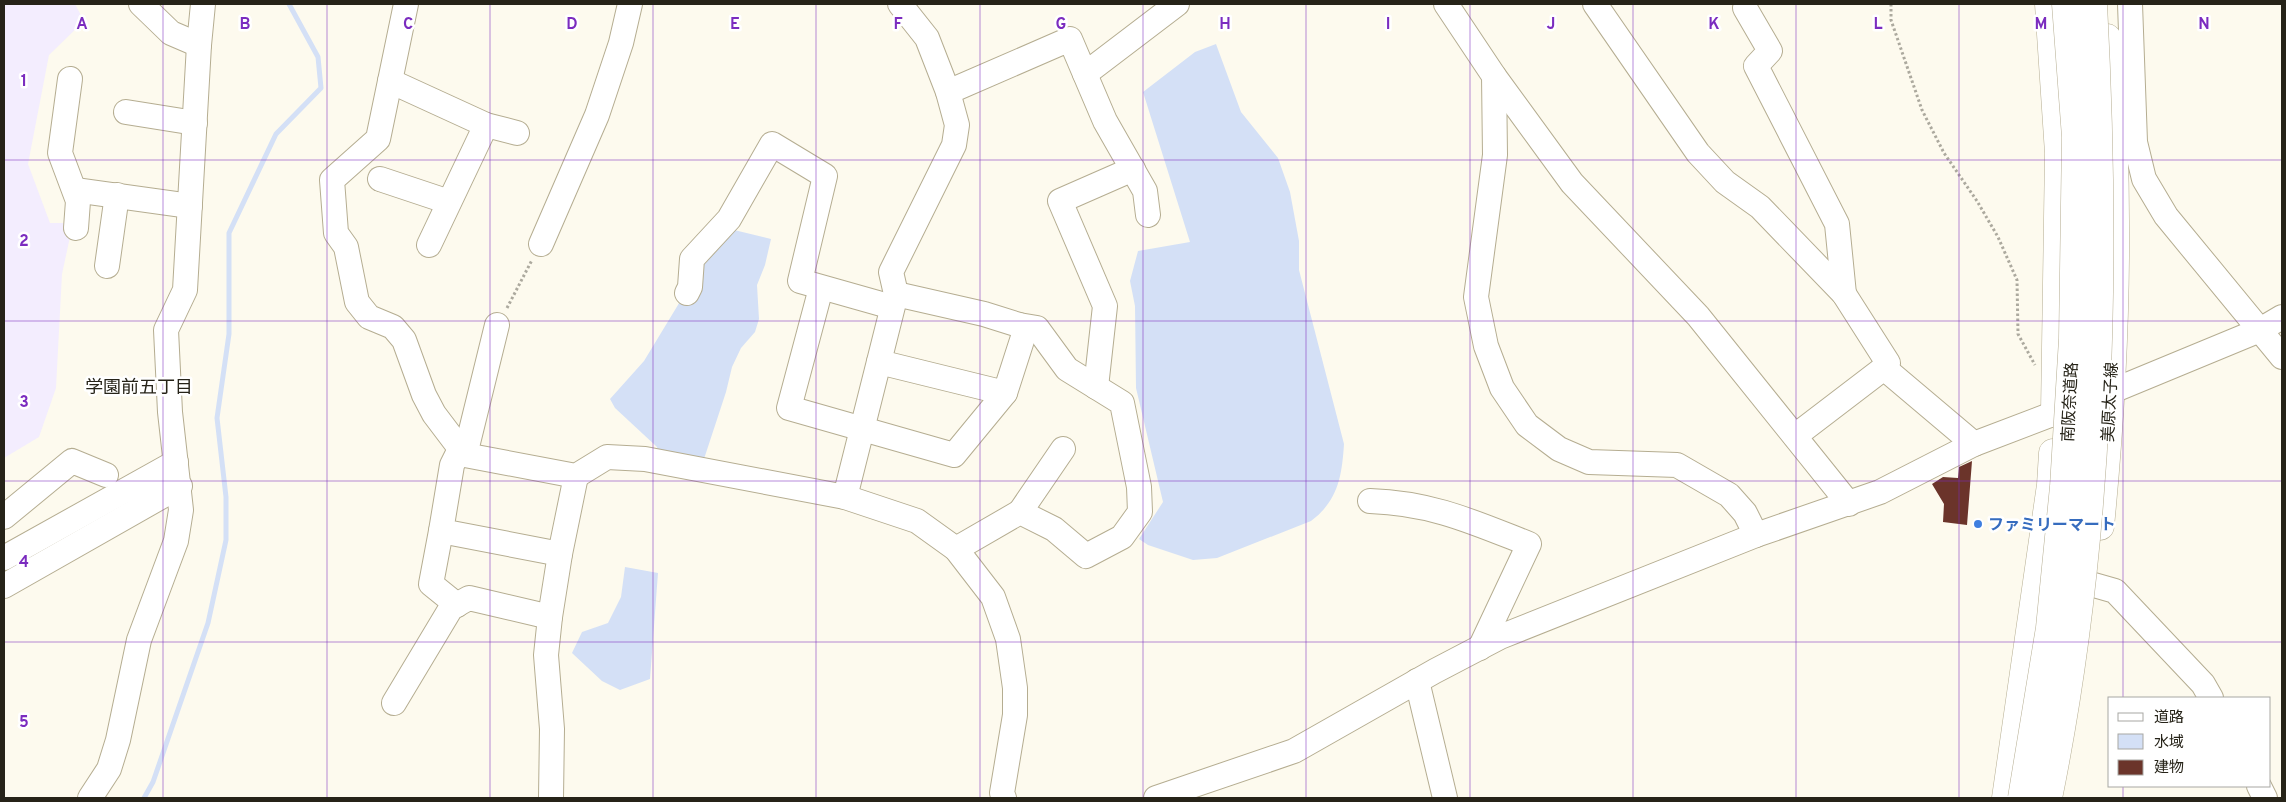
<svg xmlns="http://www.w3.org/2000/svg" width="2286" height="802" font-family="Overpass,'Noto Sans JP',sans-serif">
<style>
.education{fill:#f3edfe}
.water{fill:#d4e0f6}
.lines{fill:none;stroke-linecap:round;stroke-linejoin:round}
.stream{stroke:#d4e0f6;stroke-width:5}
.building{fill:#6b342a}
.minor-casing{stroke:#b5ad91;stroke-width:26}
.major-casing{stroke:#b5ad91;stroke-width:29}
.path{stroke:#aca99e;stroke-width:3;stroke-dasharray:2.5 2.5;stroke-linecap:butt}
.minor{stroke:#fff;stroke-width:24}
.major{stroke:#fff;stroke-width:28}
.highway-bridge-casing{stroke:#b5ad91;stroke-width:29;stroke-linecap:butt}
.highway-bridge{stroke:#fff;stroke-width:28}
.grid{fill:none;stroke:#7b2cbf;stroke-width:1;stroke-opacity:0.55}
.shop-dot{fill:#3f7fe0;stroke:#fff;stroke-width:2}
.labels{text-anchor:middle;stroke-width:5;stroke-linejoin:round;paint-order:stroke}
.street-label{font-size:16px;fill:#262318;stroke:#fff}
.shop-label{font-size:16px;font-weight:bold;fill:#366cbe;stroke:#fff;text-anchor:start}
.neighbourhood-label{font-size:18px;fill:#262318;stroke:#fff}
.grid-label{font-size:16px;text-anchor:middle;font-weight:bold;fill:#7b2cbf;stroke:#fff;stroke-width:5;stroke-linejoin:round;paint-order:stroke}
</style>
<rect width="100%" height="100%" fill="#fdfaee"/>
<path class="education" d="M4,4H75L84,21L49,55L28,164L50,223H73L62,274L56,388L39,437L4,458Z"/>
<g class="water">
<path d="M1216,44L1241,112L1278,158L1290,192L1299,241V270L1344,444C1342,476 1338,501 1311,521L1217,558L1193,560L1148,545L1139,539L1163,502L1136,388L1135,306L1130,281L1138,251L1190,242L1143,92L1195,52Z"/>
<path d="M730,229L771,239L765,265L757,285L759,319L755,332L741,348L732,367L726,392L703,462L658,452L657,447L615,408L610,399L644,361L684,295L698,263Z"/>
<path d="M625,567L658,573L650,679L620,690L602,681L572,653L582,632L608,623L621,597Z"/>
</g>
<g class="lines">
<path class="stream" d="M144,798L153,782L208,623L226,540V497L217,418L229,334V233L276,134L321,88L318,57L289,4"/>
</g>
<path class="building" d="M1972,461L1967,525L1943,522L1944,504L1932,484L1943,477L1958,478L1959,467Z"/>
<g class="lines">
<g class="minor-casing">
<g id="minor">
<path d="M141,4L171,33L199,45"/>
<path d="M406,4L378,139L332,180L336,233L346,247L357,302L369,317L393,327L404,340L424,395L434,414L465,455L576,476L607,457L645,459L845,497L917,521L956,549L993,597L1008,639L1015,688V715L1002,793L1004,798"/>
<path d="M1446,4L1494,76L1495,155L1476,297L1486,346L1502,388L1527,425L1559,449L1589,462L1677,465L1729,495L1745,513L1756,535"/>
<path d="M1595,4L1698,153L1725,182L1760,207L1844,294L1888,363L1884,368"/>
<path d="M2130,4L2135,142L2144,179L2166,216L2282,357"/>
<path d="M1745,8L1770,51L1756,66L1837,224L1844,294"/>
<path d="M1085,74L1177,4"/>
<path d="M1494,76L1572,183L1698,316L1849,504"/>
<path d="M70,79L60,153L78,201L76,228"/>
<path d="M390,81L486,125L517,133"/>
<path d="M948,92L1070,39L1105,121L1145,191L1148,215"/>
<path d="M126,112L195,123"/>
<path d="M380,179L449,202"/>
<path d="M75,190L190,206"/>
<path d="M541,244L597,115L621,43L630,4"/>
<path d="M429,245L486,125"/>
<path d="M107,266L117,195"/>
<path d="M821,288L789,408L954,455L1005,393L1024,334L1019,325L984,314L896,294"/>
<path d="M687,293L690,287L692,259L729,219L772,144L825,176L800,281L892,307"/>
<path d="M879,362L1005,393"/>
<path d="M1096,387L1105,306L1060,201L1133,169"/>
<path d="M1795,436L1884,368L1974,444"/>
<path d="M460,449L452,465L441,531L560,554"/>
<path d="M465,455L497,325"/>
<path d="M845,497L896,294L891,272L954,145L957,125L948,92L927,38L900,4"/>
<path d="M1370,501C1432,503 1473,522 1529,544L1480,648"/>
<path d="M1020,512L1063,449"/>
<path d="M4,517L72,461L106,475"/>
<path d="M441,531L431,584L457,605"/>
<path d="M956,549L1020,512L1054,529L1086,556L1122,537L1140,512L1139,487L1122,403L1067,369L1037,328L1019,325"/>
<path d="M4,558L176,462"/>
<path d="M2094,585L2115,591L2203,684L2211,698"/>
<path d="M4,586L180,486"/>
<path d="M1417,681L1445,798"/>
<path d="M394,703L451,608L469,598L550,617"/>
<path d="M2259,786L2265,798"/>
<path d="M90,798L109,769L118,740L139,640L176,541L181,510L170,412L166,330L185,290L199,45L203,4"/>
<path d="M551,798L552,729L546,655L550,617L560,554L576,476"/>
<path d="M1156,798L1294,751L1435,671L1500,637L1756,535L1880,492L1974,444L2110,392L2260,330L2282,317"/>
</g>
</g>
<g class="major-casing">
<g id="major">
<path d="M2049,4L2059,153L2055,413"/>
<path d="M2100,526C2116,364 2121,200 2107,38"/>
<path d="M2006,798L2051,485L2053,453"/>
</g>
</g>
<g class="path">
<path d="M1891,4V20L1922,110L1944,153L1977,201L1998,237L2017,280L2018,334L2035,365"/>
<path d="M507,308L532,260"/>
</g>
<use href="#minor" class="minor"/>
<use href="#major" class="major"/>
<g class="highway-bridge-casing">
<g id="highway-bridge">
<path d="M2022,798L2050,628L2064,487L2073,339L2076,137L2066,4"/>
<path d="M2048,798C2101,537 2107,269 2093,4"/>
</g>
</g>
<use href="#highway-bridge" class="highway-bridge"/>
</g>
<path class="grid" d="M163,4V798M327,4V798M490,4V798M653,4V798M816,4V798M980,4V798M1143,4V798M1306,4V798M1470,4V798M1633,4V798M1796,4V798M1959,4V798M2123,4V698M4,160H2282M4,321H2282M4,481H2282M4,642H2282M2123,786V798"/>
<circle class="shop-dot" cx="1978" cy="524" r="5"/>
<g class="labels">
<g class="street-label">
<text transform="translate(2069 402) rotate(-87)" y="6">南阪奈道路</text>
<text transform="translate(2109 402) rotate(-87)" y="6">美原太子線</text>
</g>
<g class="shop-label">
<text x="1988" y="530">ファミリーマート</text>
</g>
<g class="neighbourhood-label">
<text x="139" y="393">学園前五丁目</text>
</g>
</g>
<g class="grid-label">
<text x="82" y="29">A</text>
<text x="245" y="29">B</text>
<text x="408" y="29">C</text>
<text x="572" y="29">D</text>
<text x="735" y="29">E</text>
<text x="898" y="29">F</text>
<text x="1061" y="29">G</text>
<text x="1225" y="29">H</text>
<text x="1388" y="29">I</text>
<text x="1551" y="29">J</text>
<text x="1714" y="29">K</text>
<text x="1878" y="29">L</text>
<text x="2041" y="29">M</text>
<text x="2204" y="29">N</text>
<text x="24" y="86">1</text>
<text x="24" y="246">2</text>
<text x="24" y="407">3</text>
<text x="24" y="567">4</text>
<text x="24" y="727">5</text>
</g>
<rect width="2286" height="802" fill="none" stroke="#262318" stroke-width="10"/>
<rect x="2108" y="697" width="162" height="90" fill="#ffffff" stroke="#a8a7a3"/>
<rect x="2118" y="713" width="25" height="8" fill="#ffffff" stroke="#a8a7a3"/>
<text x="2154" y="722" font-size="15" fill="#262318">道路</text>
<rect x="2118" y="734" width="25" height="15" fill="#d4e0f6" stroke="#a8a7a3"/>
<text x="2154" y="747" font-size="15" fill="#262318">水域</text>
<rect x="2118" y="760" width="25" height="15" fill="#6b342a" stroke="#a8a7a3"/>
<text x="2154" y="772" font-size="15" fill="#262318">建物</text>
</svg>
